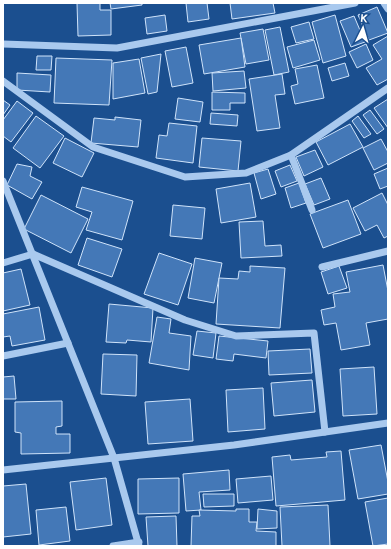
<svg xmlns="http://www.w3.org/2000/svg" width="391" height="549" font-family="Figtree,sans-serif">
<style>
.building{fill:#4478b7;stroke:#cfe3fa}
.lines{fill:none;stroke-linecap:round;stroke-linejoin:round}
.minor{stroke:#a9c9ee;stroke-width:7}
</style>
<rect width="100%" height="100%" fill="#1b4f8f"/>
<g class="building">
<path d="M77,3H100V10H111V35L78,36Z"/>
<path d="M110,3H142V5L111,9Z"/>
<path d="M186,3H207L209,19L188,22Z"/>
<path d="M230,3H273L275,13L232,19Z"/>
<path d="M377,7L388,33L369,40L358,15Z"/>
<path d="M165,15L167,31L147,34L145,18Z"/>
<path d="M335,15L346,56L323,63L312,22Z"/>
<path d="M354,16L365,42L351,47L340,21Z"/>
<path d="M309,22L314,39L296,43L291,27Z"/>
<path d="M280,27L289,72L274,75L265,30Z"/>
<path d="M263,29L269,60L246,64L240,33Z"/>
<path d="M388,36V79L377,85L366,68L382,59L373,45Z"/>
<path d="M241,38L245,67L204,74L199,45Z"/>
<path d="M314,40L320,60L293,68L287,47Z"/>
<path d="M366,44L373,60L357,68L349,52Z"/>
<path d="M186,47L193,83L172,87L165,51Z"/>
<path d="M161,54L157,92L148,94L141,58Z"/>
<path d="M37,56H52L51,70H36Z"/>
<path d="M56,58L112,60L109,105L54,103Z"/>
<path d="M139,59L145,93L113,99V63Z"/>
<path d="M345,63L349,76L332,81L328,68Z"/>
<path d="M317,65L324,98L295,104L291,86L298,84L295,69Z"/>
<path d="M244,71L246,88L213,91L212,73Z"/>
<path d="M17,73L51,75L50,92L17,90Z"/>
<path d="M282,74L285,94L275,95L280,128L257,131L249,79Z"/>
<path d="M212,92L245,93V103H230V110H212Z"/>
<path d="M178,98L203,102L200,122L175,119Z"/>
<path d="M388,99V128L374,108Z"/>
<path d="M3,100L10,105L3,115Z"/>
<path d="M17,101L33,113L11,142L3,136V120Z"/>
<path d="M370,110L384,129L377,134L363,115Z"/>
<path d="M211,113L238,115L237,126L210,124Z"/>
<path d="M36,116L64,136L40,168L13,148Z"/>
<path d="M358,116L371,134L364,138L352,121Z"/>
<path d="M115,117L141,120L138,147L91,143L94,118L115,120Z"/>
<path d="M169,123L197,126L193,163L156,158L159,135L167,136Z"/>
<path d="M350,124L363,147L328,165L316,142Z"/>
<path d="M65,138L94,153L82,177L53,163Z"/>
<path d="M202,138L241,141L238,171L199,167Z"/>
<path d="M381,139L388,152V163L374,170L363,148Z"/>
<path d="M315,150L323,167L304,176L296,157Z"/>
<path d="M17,164L32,167L30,176L42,182L32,199L7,185Z"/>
<path d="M290,165L297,181L281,187L275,171Z"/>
<path d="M388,168V186L380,189L374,174Z"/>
<path d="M268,169L276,194L261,199L254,173Z"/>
<path d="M321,178L330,199L314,205L305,184Z"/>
<path d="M250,183L256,217L221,223L216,189Z"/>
<path d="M299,183L306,203L291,208L285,188Z"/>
<path d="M82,187L133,201L122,240L86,230L92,212L76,207Z"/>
<path d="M382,193L388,205V236L384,238L377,225L365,231L353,208Z"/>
<path d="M41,195L88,219L71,253L24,229Z"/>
<path d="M348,200L361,234L323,248L310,214Z"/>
<path d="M173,205L205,208L202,239L170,236Z"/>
<path d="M263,221L265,246L281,245L282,256L241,258L239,222Z"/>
<path d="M87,238L122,249L112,277L78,265Z"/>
<path d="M159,253L192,264L178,305L144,294Z"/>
<path d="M195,258L222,263L214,303L188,298Z"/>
<path d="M383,265L388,291V319L366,323L370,345L341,350L336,323L324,325L321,310L335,307L333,294L350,292L346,272Z"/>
<path d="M250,266L285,268L280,328L216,324L219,278L238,279L239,271L250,272Z"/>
<path d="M339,266L347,288L328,294L321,272Z"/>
<path d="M21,269L30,305L3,311V273Z"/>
<path d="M109,304L153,308L151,342L127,340L126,343L106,342Z"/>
<path d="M39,307L45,340L12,346L10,336L3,337V314Z"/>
<path d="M157,317L171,319L169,333L191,336L189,370L149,363Z"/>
<path d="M197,331L216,333L213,358L193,355Z"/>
<path d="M219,336L268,341L266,358L234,354L233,361L216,359Z"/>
<path d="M310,349L312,373L269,375L268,351Z"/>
<path d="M103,354L137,355L136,396L101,394Z"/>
<path d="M374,367L377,414L343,416L340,369Z"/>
<path d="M14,376L16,399H3V377Z"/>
<path d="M312,380L315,412L274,416L271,383Z"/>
<path d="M263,388L265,429L228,432L226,390Z"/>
<path d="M190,399L193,441L148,444L145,402Z"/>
<path d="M62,401V426L56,427V434H70V453L21,454V433L15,432V402Z"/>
<path d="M381,445L388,482V494L358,499L349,450Z"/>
<path d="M341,451L345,500L276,506L272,457L290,455L291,460L327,457L326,452Z"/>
<path d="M229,470L230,490L199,492L201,510L186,511L183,474Z"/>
<path d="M271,476L273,500L238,503L236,479Z"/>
<path d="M106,478L112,525L76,530L70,482Z"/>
<path d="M179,478V513L138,514V479Z"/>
<path d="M26,484L31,534L3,537V486Z"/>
<path d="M203,494H234V506L204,507Z"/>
<path d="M388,498V544L373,546L365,502Z"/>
<path d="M328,505L330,546H282L280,507Z"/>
<path d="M66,507L70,541L39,545L36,510Z"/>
<path d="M236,509H249V522H257L256,531L276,532V546H191L192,516H200L199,510L236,511Z"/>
<path d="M258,509L277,511V528L257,529Z"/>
<path d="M176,516L177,546H148L146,517Z"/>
</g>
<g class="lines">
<g class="minor">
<path d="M384,3L388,9"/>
<path d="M3,44L117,48L355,3"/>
<path d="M3,81L93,147L185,177L246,173L291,155L388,88"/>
<path d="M291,155L312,210"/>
<path d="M3,181L114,458L139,546"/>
<path d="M33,254L185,320L236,336L314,333L325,432"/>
<path d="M3,263L33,254"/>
<path d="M322,267L388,251"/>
<path d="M3,356L68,343"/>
<path d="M3,470L234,445L388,423"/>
<path d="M113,546L139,542"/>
</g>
</g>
<rect width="391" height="549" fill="none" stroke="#ffffff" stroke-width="8"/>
<g transform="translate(363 28) rotate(5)" stroke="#1b4f8f" stroke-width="3" paint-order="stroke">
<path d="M0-3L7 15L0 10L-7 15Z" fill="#ffffff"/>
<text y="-6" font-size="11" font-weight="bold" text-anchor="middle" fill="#ffffff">K</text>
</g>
</svg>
